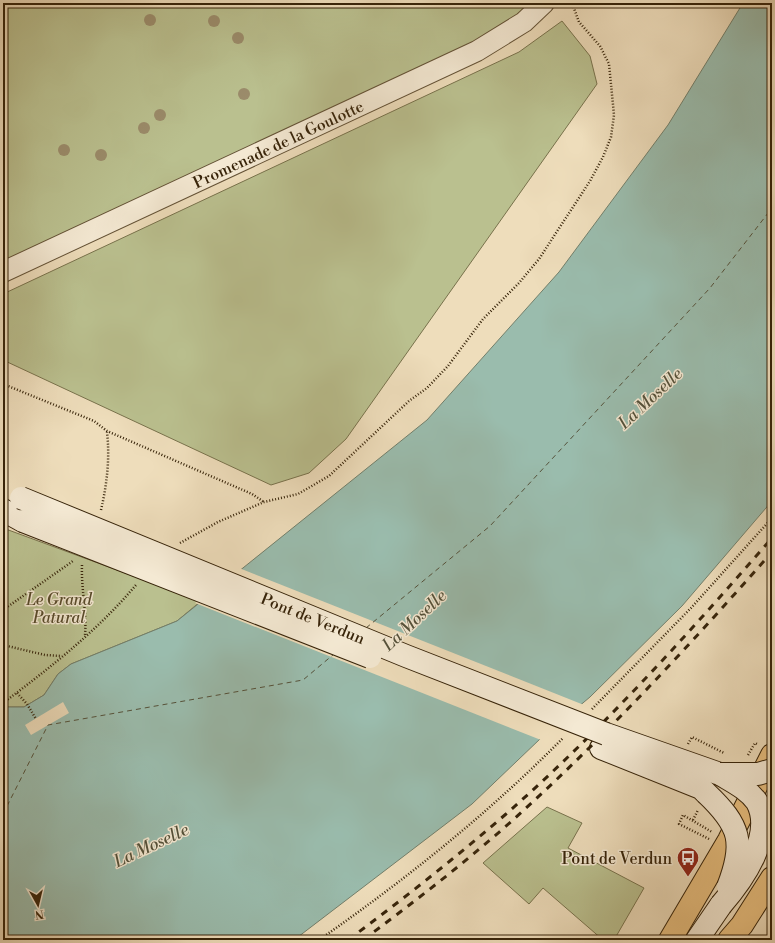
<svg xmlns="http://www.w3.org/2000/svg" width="775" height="943" font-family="'Libre Bodoni',serif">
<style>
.green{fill:#bac08f;stroke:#78724c}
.water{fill:#9abcad;stroke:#727f6b}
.pier{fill:#edb}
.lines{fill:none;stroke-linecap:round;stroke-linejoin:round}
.ferry{stroke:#54513a;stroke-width:1;stroke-dasharray:5 4;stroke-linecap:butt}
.street-casing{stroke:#645236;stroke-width:22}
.secondary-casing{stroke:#362309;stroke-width:24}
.primary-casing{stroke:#362309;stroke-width:24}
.path{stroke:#362309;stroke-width:2.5;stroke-dasharray:1 2;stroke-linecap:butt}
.street{stroke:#f4e9d3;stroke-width:20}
.secondary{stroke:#f4e9d3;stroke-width:22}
.primary{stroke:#e7be7e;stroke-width:22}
.rail{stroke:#362309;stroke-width:3;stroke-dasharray:7 7;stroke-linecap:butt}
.secondary-bridge-casing{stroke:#362309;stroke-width:24;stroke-linecap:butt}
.secondary-bridge{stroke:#f4e9d3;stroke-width:22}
.tree{fill:#9b8c6b}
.labels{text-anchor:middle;stroke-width:3;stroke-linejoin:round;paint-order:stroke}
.street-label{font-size:16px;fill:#362309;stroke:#f4e9d3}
.park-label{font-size:16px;font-style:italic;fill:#574a2a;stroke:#f4e9d3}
.poi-label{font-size:16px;fill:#362309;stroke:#f4e9d3;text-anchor:end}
.water-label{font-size:17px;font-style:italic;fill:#54513a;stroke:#f4e9d3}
</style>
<rect width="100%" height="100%" fill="#edb"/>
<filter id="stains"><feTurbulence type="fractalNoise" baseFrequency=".005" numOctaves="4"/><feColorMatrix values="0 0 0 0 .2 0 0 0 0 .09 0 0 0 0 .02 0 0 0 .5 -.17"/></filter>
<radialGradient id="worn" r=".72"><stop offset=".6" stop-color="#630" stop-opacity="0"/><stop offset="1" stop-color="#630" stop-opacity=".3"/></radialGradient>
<g class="green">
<path d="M3,3H531L494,33L3,263Z"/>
<path d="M562,21L590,56L597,84L346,439L309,473L271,485L3,360V294L519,52Z"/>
<path d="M3,528L201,601L177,621L71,664L58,674L44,695L24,707H8L3,711Z"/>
<path d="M547,807L582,823L568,848L644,888L614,940H603L543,888L529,904L483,863Z"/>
</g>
<path class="water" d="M743,3H772V501L682,606L590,697L540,739L472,804L294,940H3V711L8,707H24L44,695L58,674L71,664L177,621L427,420L559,272L668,125Z"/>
<g class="pier">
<path d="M239,568L584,705L541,740L195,603Z"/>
<path d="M63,702L69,713L31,735L25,725Z"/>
</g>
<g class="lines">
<g class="ferry">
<path d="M366,628L490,526L710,288L772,208"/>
<path d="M3,814L48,725L303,680L334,654"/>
</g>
<g class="street-casing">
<path id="street" d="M3,272L477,51L524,22L544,3"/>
</g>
<g class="secondary-casing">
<g id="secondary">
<path d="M3,510L23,521"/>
<path d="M606,734L720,774"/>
<path d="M601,748L701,788L706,793"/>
<path d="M697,940L721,905"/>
</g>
</g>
<g class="primary-casing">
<g id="primary">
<path d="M670,940L729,840L772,755"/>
<path d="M729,940L742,925L772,878"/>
</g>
</g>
<g class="path">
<path d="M3,384L94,421L107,431L252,494L264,502"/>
<path d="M101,510C107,484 110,458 107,432"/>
<path d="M180,543L218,522L264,502L298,494L329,476L409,401L427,388L448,366L483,319L519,283L539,259L590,181L603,157L611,137L614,115L609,64L600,46L579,22L572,3"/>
<path d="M82,565C81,589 87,612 85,635"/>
<path d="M3,610L73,561"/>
<path d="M3,645L45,655L61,656"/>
<path d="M17,693L27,704L36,719"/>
<path d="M3,697L6,701"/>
<path d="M3,703C50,668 98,630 136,585"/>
<path d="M592,709L691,608L772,518"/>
<path d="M688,744L692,737L724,753"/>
<path d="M748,755L755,743L757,744"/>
<path d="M693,820L698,810"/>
<path d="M709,839L679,824L683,815L712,832"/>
<path d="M319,940C405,880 489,813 563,738"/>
</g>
<use href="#street" class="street"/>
<use href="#secondary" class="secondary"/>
<use href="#primary" class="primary"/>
<g class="rail">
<path d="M348,940C402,900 455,858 506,814C602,730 688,634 772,538"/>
<path d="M363,940C414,902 466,862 514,819C606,736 690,645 772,552"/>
</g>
<g class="secondary-bridge-casing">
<g id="secondary-bridge">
<path d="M21,498L406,656L606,734"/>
<path d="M23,521L370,657"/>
<path d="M720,774C733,782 748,789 757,802C775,835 742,881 721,905"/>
<path d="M720,774H758L772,770"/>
<path d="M706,793C741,826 745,843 728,887"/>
</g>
</g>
<use href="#secondary-bridge" class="secondary-bridge"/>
</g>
<g class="tree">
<circle cx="150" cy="20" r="6"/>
<circle cx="214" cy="21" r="6"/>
<circle cx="238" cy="38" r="6"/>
<circle cx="244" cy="94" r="6"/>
<circle cx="160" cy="115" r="6"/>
<circle cx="144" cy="128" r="6"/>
<circle cx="64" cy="150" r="6"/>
<circle cx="101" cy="155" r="6"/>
</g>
<defs>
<g id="bus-pin" transform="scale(1.15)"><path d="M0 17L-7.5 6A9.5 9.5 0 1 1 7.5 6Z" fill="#8f2418" stroke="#f4e9d3"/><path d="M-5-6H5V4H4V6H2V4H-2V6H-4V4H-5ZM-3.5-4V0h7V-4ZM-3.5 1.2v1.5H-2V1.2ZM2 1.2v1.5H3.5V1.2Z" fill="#fff"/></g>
</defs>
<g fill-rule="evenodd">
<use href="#bus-pin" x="688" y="858"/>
</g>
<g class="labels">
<g class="street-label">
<text transform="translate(278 144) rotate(-25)" y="6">Promenade de la Goulotte</text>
<text transform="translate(313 618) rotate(22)" y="6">Pont de Verdun</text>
</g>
<g class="park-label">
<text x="59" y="605">Le Grand<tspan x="59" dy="18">Patural</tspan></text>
</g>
<g class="poi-label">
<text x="672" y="864">Pont de Verdun</text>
</g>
<g class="water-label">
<text transform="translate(650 398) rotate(-43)" y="6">La Moselle</text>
<text transform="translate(414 620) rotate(-43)" y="6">La Moselle</text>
<text transform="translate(151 845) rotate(-25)" y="6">La Moselle</text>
</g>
</g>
<rect width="775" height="943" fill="none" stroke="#edb" stroke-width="16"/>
<rect x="4" y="4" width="767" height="935" fill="none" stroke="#362309" stroke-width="2"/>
<rect x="8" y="8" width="759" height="927" fill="none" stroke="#362309"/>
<g transform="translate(38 905) rotate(172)" stroke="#f4e9d3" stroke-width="3" paint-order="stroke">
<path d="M0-3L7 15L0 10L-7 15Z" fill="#362309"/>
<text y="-6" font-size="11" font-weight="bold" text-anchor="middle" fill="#362309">N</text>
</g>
<rect width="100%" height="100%" filter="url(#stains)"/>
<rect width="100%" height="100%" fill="url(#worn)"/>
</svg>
